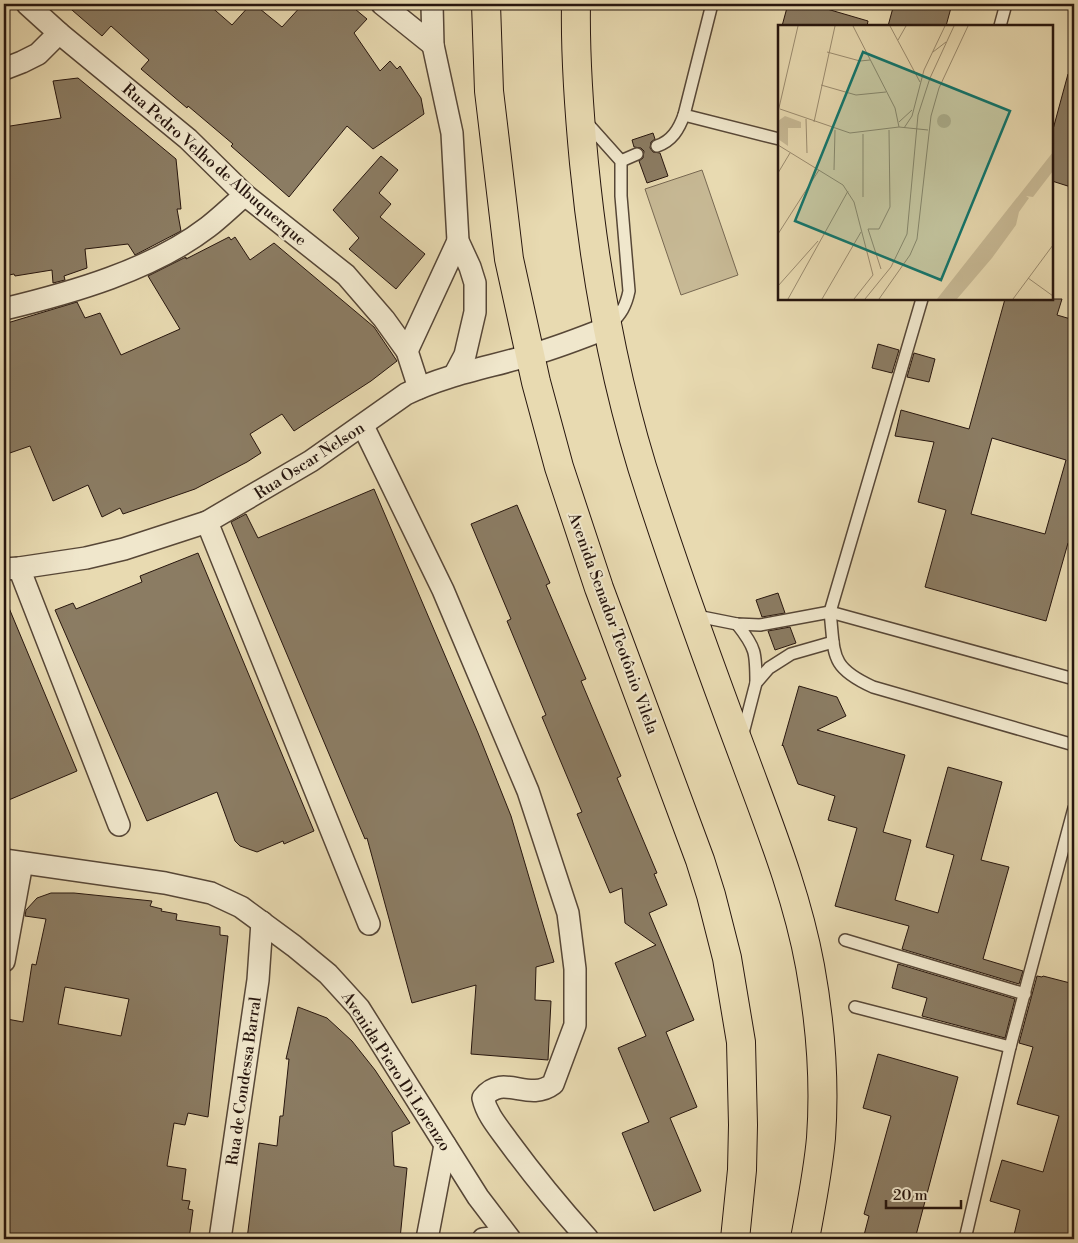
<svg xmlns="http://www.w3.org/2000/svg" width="1078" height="1243" font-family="'Libre Bodoni',serif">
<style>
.grass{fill:#c7b995;stroke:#776852}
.building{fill:#8b7c63;stroke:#27160e;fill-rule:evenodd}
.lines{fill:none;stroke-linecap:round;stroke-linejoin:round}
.lane-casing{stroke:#574737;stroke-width:14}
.street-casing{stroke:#574737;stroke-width:24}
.primary-casing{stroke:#27160e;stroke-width:30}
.lane{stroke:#f0e7cc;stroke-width:11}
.street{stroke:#f0e7cc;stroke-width:21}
.primary{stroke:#e8dab1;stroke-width:28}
.labels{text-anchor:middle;stroke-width:4;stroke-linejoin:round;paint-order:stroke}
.street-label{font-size:16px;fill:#27160e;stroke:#f0e7cc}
.inset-road{fill:none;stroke:#9b8c70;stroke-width:1}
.view{fill:#0f766e;fill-opacity:0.15;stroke:#0f766e;stroke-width:2.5}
.inset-edge{fill:none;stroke:#27160e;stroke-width:2.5}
</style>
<rect width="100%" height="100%" fill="#e8dab1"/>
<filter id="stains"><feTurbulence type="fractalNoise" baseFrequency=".004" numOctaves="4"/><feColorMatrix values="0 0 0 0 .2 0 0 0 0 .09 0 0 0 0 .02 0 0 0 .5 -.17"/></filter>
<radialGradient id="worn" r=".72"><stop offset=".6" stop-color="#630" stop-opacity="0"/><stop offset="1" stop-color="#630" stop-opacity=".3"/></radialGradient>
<path class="grass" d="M702,170L738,275L681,295L645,189Z"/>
<g class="building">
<path d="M65,4H208L232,25L251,4H254L282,27L303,4H349L367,19L354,33L380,71L390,61L397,69L400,66L421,98L424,114L373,149L347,126L289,197L231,146L233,144L188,106L187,108L141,69L149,60L111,26L102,36Z"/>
<path d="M788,4H810L868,21L867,26H782Z"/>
<path d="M894,4H952L946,26H888Z"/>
<path d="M1068,74L1074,75V188L1052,181V133Z"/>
<path d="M78,78L176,159L181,209H177L181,231L135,255L128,244L85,249L87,268L64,276L65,280L53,283L52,270L15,276L14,274L4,276V127L61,118L53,81Z"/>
<path d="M653,133L655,139L651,142L650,148L653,152L660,153L668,176L647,183L639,161L643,158L644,151L641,148L634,147L632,140Z"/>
<path d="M381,156L398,170L379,193L391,204L380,217L425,254L396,289L349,249L359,238L333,210Z"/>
<path d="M229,237L231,240L235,237L250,260L274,243L374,327L397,361L371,381L294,431L282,414L250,434L261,453L247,462L195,489L123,514L120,508L102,517L88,485L53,501L30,446L4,455V324L77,302L85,318L100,313L121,355L180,329L148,276L186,257V259Z"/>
<path d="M1005,299H1062L1057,315L1074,320V545L1068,543L1046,621L925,587L946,510L918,502L934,442L895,436L901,410L969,429ZM992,438L1066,460L1045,534L971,514Z"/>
<path d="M878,344L899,350L892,373L872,368Z"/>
<path d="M914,353L935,359L929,382L907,377Z"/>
<path d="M374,489L478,733L511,816L554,962L536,967L535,1000L551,1001L548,1060L471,1054L476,985L412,1003L367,838L365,839L231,522L246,514L258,538Z"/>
<path d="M517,505L550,583L546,585L586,679L581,681L621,776L617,778L657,873L654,874L667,905L649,913L694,1020L666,1032L697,1107L670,1118L701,1191L654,1211L622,1133L649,1122L618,1048L646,1036L615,963L656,945L625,923L622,888L610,893L577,814L582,812L542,717L546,715L507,621L511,619L471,524Z"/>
<path d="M198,553L314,831L284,844L283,841L257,852L240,846L235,841L217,792L147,821L55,610L73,603L76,609L142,582L140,576Z"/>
<path d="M778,593L785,613L762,617L756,600Z"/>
<path d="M4,596L77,771L4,802Z"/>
<path d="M790,627L796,643L775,650L768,631Z"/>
<path d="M799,686L837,697L846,716L817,730L905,755L883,832L911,840L895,900L938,913L954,855L926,847L948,767L1002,782L981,860L1009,867L983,959L1023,971L1019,984L902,949L909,926L835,906L857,828L828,820L835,796L798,784L783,745L782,746Z"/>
<path d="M51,893H74L152,901L150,906L162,909L161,911L177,914L176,920L220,927V935L228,936L208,1117L188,1113L185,1125L174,1123L167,1166L186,1169L182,1200L190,1201L188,1209L193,1210L189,1239H4V1036L7,1019L23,1022L32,964L36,965L46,919L25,916L26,910L37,898ZM65,987L129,999L121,1036L58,1024Z"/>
<path d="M898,964L1015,999L1005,1038L922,1016L927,998L892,988Z"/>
<path d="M1037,976L1042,977L1043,976L1074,984V1239H1013L1020,1210L990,1201L1002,1160L1043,1172L1059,1116L1017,1104L1033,1047L1019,1043Z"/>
<path d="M298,1007L327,1018L352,1041L375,1070L410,1123L392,1132L394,1166L407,1168L400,1239H247L259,1143L277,1146L280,1116H283L289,1059H286Z"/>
<path d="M878,1054L958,1077L915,1239H863L869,1216L864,1214L891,1116L863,1108Z"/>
</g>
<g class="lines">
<g class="lane-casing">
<g id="lane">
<path d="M712,4L684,115L779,139"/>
<path d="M1000,26L1006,4"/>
<path d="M587,123L621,161V196L629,291C626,306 621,314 610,325"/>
<path d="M657,146C672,141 679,129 684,115"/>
<path d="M621,161L637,154"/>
<path d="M922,299L830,612C835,655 829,667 873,687L1074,745"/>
<path d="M692,615L737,624L760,625L830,612L1074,679"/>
<path d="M737,624C756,648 756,653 756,683"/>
<path d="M742,737L756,683L769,668L791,654L833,642"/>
<path d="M845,940L1025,994"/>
<path d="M855,1007L1010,1047"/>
<path d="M965,1239L1010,1047L1074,808"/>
</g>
</g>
<g class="street-casing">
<g id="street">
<path d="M27,4L59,33L188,139L245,195L346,275L384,319L407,351L419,388"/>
<path d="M382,4L433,45"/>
<path d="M432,4L433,45L452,133L458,241L470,267L475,283V312L465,355L455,374"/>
<path d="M4,69L22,62L38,54L59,33"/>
<path d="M4,309C71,293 152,270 208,227C221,217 233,205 245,195"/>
<path d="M407,351L458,241"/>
<path d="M363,426L443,590L528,791L568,913L575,969V1025L553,1084C528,1103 503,1072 483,1098C487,1115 498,1127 508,1141C533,1175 560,1208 588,1239"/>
<path d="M207,522L369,924"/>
<path d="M19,568L119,825"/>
<path d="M4,569L19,568L86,558L124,549L207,522L311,461L406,394C445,375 486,368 527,356C554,349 581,338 607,328"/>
<path d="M4,860L165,883L211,893L241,907L294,946L328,974L359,1008L478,1197L510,1239"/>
<path d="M4,961L22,863"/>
<path d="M220,1239L258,980L262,922"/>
<path d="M427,1239L445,1145"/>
<path d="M483,1239L507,1236"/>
</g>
</g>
<g class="primary-casing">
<g id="primary">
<path d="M486,4L489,91L509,259L536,382L559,467L599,588L700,860L711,895L727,958L741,1042L743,1125L742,1170L735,1239"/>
<path d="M576,4C575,57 579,110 584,163C595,275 615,387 651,495C680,584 712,672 745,760C770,828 797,895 810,966C820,1021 825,1083 821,1138C818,1172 811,1206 805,1239"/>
</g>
</g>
<use href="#lane" class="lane"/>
<use href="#street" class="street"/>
<use href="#primary" class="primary"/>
</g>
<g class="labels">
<g class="street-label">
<text transform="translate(215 164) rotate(41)" y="6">Rua Pedro Velho de Albuquerque</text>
<text transform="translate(309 460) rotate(-33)" y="6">Rua Oscar Nelson</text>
<text transform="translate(614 623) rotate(70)" y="6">Avenida Senador Teotônio Vilela</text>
<text transform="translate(397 1071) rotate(57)" y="6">Avenida Piero Di Lorenzo</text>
<text transform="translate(243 1081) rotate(-82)" y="6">Rua de Condessa Barral</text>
</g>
</g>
<g transform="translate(778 25)">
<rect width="275" height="275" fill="#e8dab1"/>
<path d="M159 96a7 7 0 1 1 14 0a7 7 0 1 1-14 0Z" fill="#c7b995"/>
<path d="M275,127V146L255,172L248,171L251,173L241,187L238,200L214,233L179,274H159Z" fill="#c7b995"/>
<path d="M7,91L23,97V103H10V121L0,114V96Z" fill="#c7b995"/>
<path class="inset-road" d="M75,1L117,83L121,102M112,1L142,57M120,15L128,1M49,27L82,36L92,35M155,27L168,17M43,60L78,70L108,67M2,84L72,108L121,102L150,105M0,87L20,1M28,94L29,128M36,97L57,1M121,97L134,85M126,103L134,91L146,45L167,1M85,109V172M0,120L65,160L76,177L95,250L76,274M56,145L57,105M0,148L12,128M0,209L41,145M103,244L90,204H101L112,182L111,105M250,253L275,271M0,261L40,216M10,274L70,166M44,274L83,207M87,274L113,242L129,209L140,90L152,53L176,1M101,274L132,230L139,214L153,91L161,63L190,1M235,274L275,220"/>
<path class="view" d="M85,27L232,86L163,255L17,196Z"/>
<rect width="275" height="275" class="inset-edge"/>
</g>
<rect width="1078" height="1243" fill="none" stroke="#e8dab1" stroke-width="20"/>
<rect x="5" y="5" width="1068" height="1233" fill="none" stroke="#27160e" stroke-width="2.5"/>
<rect x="10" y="10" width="1058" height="1223" fill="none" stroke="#27160e"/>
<path d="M886 1200v8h75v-8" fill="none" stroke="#27160e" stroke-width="2.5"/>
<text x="893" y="1200" font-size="15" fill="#27160e" stroke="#f0e7cc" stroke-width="4" paint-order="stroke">20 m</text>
<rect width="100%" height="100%" filter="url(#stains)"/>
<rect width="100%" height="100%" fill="url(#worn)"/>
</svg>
